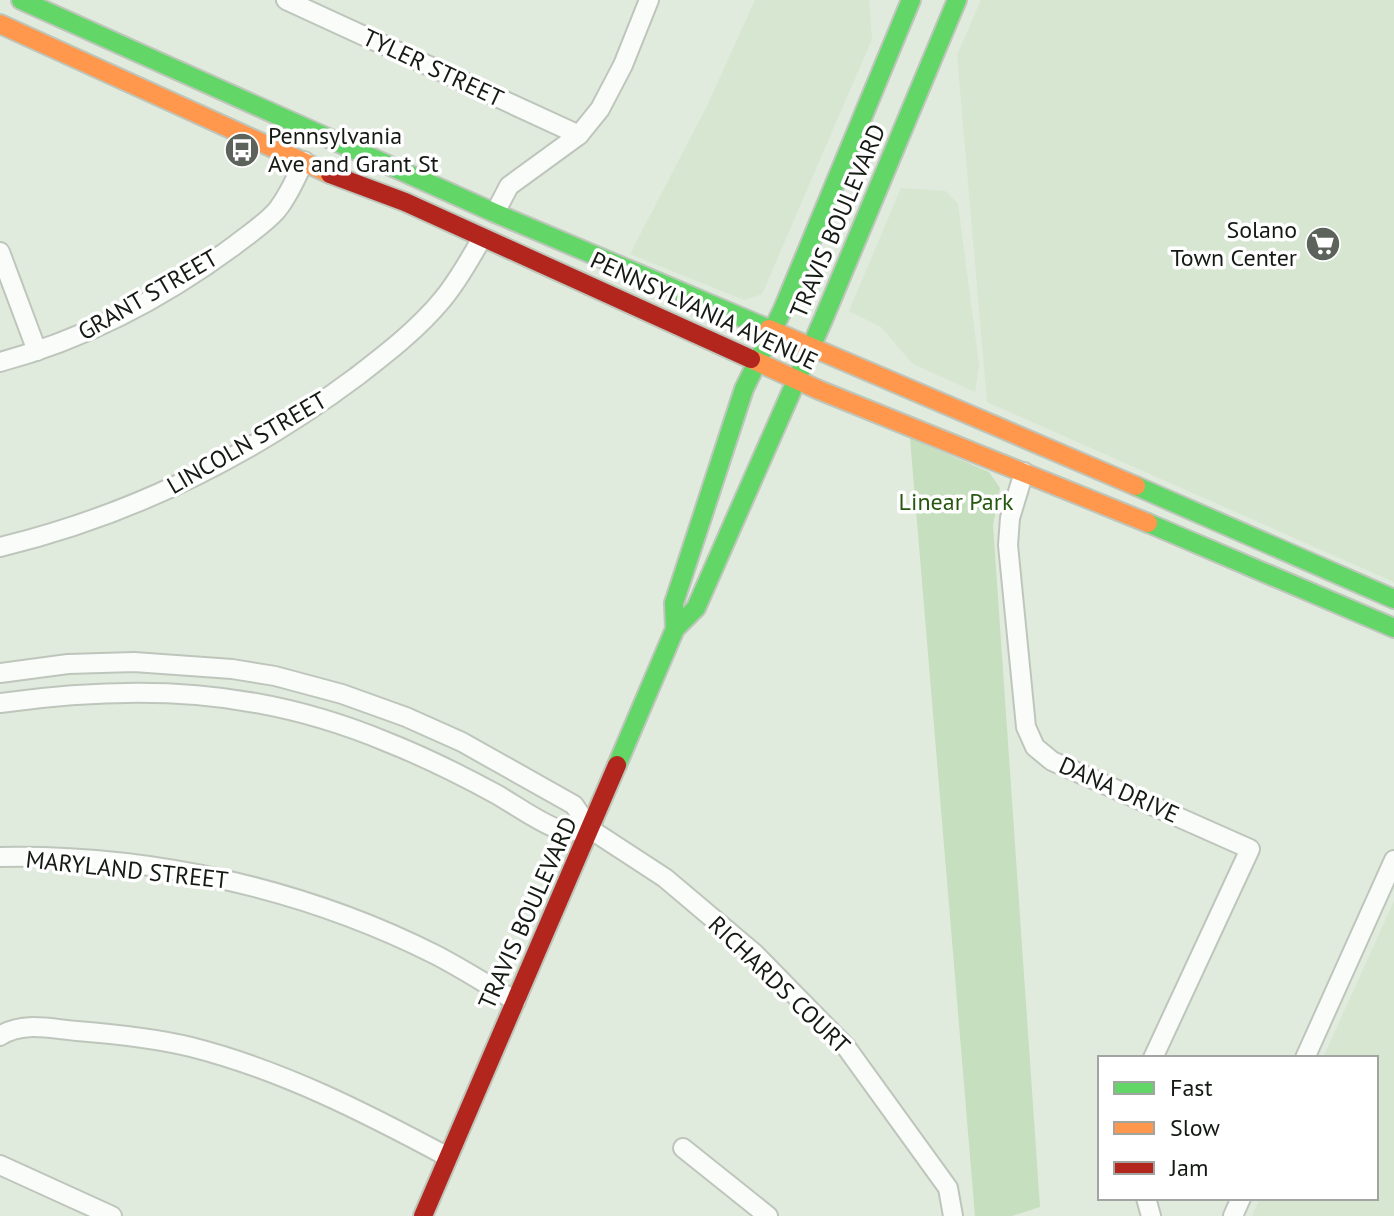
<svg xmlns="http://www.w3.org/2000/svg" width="1394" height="1216" font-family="'PT Sans',sans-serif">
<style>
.built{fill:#d6e6d1}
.green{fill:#c6dfbe}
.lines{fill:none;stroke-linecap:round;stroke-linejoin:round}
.street-casing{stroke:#bec6bc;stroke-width:22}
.fast-casing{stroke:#bec6bc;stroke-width:22}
.slow-casing{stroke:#bec6bc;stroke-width:22}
.jam-casing{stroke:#bec6bc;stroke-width:22}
.street{stroke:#fafcfa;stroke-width:18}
.fast{stroke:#63d668;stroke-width:18}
.slow{stroke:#ff974d;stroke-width:18}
.jam{stroke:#b3261e;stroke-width:18}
.labels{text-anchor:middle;stroke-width:7;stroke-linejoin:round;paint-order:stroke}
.street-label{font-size:24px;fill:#151b14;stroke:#fff}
.poi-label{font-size:24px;fill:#151b14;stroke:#fff;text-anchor:start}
.park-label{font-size:24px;fill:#25570f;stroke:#fff}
</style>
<rect width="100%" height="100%" fill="#e0eadd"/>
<g class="built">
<path d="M755,0H869L872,39L762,294L744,300L630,254L707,106Z"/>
<path d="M981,0H1394V582L987,402L957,55Z"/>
<path d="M901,188L945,191L958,204L979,365L975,392L913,364L881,327L849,311Z"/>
<path d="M1394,901V1216H1252L1260,1198H1376V1058H1323Z"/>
</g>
<path class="green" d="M910,438L989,472L1000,488L993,525L1040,1207L1012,1216H975Z"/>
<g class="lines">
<g class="street-casing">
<g id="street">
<path d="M286,0L579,135"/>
<path d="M495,213L509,186L579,135L600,109L623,65L649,0"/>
<path d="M0,252L37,351"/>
<path d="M0,362C85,339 165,297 235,245C249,234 266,223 277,210C289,195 296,178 304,161"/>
<path d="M1024,472L1010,518L1008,545L1026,727L1035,747L1052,761L1250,849L1153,1058"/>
<path d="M0,547C129,516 250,456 356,377C387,353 417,330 442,300C458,281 470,259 482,238"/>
<path d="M0,673L68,664L134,662L232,669L275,676L342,694L406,717L462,742L574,805L590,829L665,878L755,954L846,1047L948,1188L953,1216"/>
<path d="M0,703C137,684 258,688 387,742C425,757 461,775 496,794C517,806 538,822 560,830C569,833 581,830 590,829"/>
<path d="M0,857C149,854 303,888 436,955C463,969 489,986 516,1001"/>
<path d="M0,1036C22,1021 52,1029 77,1031C115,1034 154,1038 191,1047C282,1070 366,1113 448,1157"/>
<path d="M1305,1058L1394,860"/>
<path d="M683,1148L768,1216"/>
<path d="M0,1165L112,1216"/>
<path d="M1146,1198L1151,1216"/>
<path d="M1233,1216L1241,1198"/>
</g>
</g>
<g class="fast-casing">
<g id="fast">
<path d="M21,0L495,213L769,329"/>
<path d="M1136,486L1394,599"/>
<path d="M1148,523L1394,628"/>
<path d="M675,629L674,603L744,389L783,309L911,0"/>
<path d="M617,765L675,629L696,608L823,320L957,0"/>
</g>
</g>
<g class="slow-casing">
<g id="slow">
<path d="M0,24L330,174"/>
<path d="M769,329L1136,486"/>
<path d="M751,359L819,390L1148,523"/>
</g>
</g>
<g class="jam-casing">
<g id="jam">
<path d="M330,174L405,202L751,359"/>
<path d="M423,1216L617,765"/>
</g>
</g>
<use href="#street" class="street"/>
<use href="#fast" class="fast"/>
<use href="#slow" class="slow"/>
<use href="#jam" class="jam"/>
</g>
<defs>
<g id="bus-disc" transform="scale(1.8)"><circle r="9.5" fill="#5c635a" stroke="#fff"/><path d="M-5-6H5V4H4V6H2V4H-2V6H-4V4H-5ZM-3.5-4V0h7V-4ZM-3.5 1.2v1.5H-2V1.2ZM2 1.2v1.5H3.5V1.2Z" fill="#fff"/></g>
<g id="supermarket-disc" transform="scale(1.8)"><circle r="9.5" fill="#5c635a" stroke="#fff"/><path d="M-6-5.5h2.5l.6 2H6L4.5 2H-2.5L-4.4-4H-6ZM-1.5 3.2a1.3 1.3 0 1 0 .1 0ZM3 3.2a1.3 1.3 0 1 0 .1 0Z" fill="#fff"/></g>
</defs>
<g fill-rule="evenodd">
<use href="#bus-disc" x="242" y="150"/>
<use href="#supermarket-disc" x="1323" y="244"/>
</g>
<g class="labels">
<g class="street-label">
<text transform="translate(433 68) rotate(25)" y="8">TYLER STREET</text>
<text transform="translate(838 221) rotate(-67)" y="8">TRAVIS BOULEVARD</text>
<text transform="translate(148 295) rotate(-30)" y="8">GRANT STREET</text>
<text transform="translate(704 311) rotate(25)" y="8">PENNSYLVANIA AVENUE</text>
<text transform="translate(247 443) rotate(-30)" y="8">LINCOLN STREET</text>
<text transform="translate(1119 790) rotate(24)" y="8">DANA DRIVE</text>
<text transform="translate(127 870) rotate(6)" y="8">MARYLAND STREET</text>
<text transform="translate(528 913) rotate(-66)" y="8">TRAVIS BOULEVARD</text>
<text transform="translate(779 985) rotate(44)" y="8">RICHARDS COURT</text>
</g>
<g class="poi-label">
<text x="268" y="144">Pennsylvania<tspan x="268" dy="28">Ave and Grant St</tspan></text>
<text x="1297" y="238" text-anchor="end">Solano<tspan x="1297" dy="28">Town Center</tspan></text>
</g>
<g class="park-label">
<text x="956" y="510">Linear Park</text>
</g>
</g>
<rect x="1098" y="1056" width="280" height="144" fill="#ffffff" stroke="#a1a4a1" stroke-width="2"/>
<rect x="1114" y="1082" width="40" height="12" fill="#63d668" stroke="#a1a4a1" stroke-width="2"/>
<text x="1170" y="1096" font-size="24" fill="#151b14">Fast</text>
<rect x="1114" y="1122" width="40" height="12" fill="#ff974d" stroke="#a1a4a1" stroke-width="2"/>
<text x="1170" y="1136" font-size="24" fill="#151b14">Slow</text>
<rect x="1114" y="1162" width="40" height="12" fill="#b3261e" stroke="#a1a4a1" stroke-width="2"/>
<text x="1170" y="1176" font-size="24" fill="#151b14">Jam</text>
</svg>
